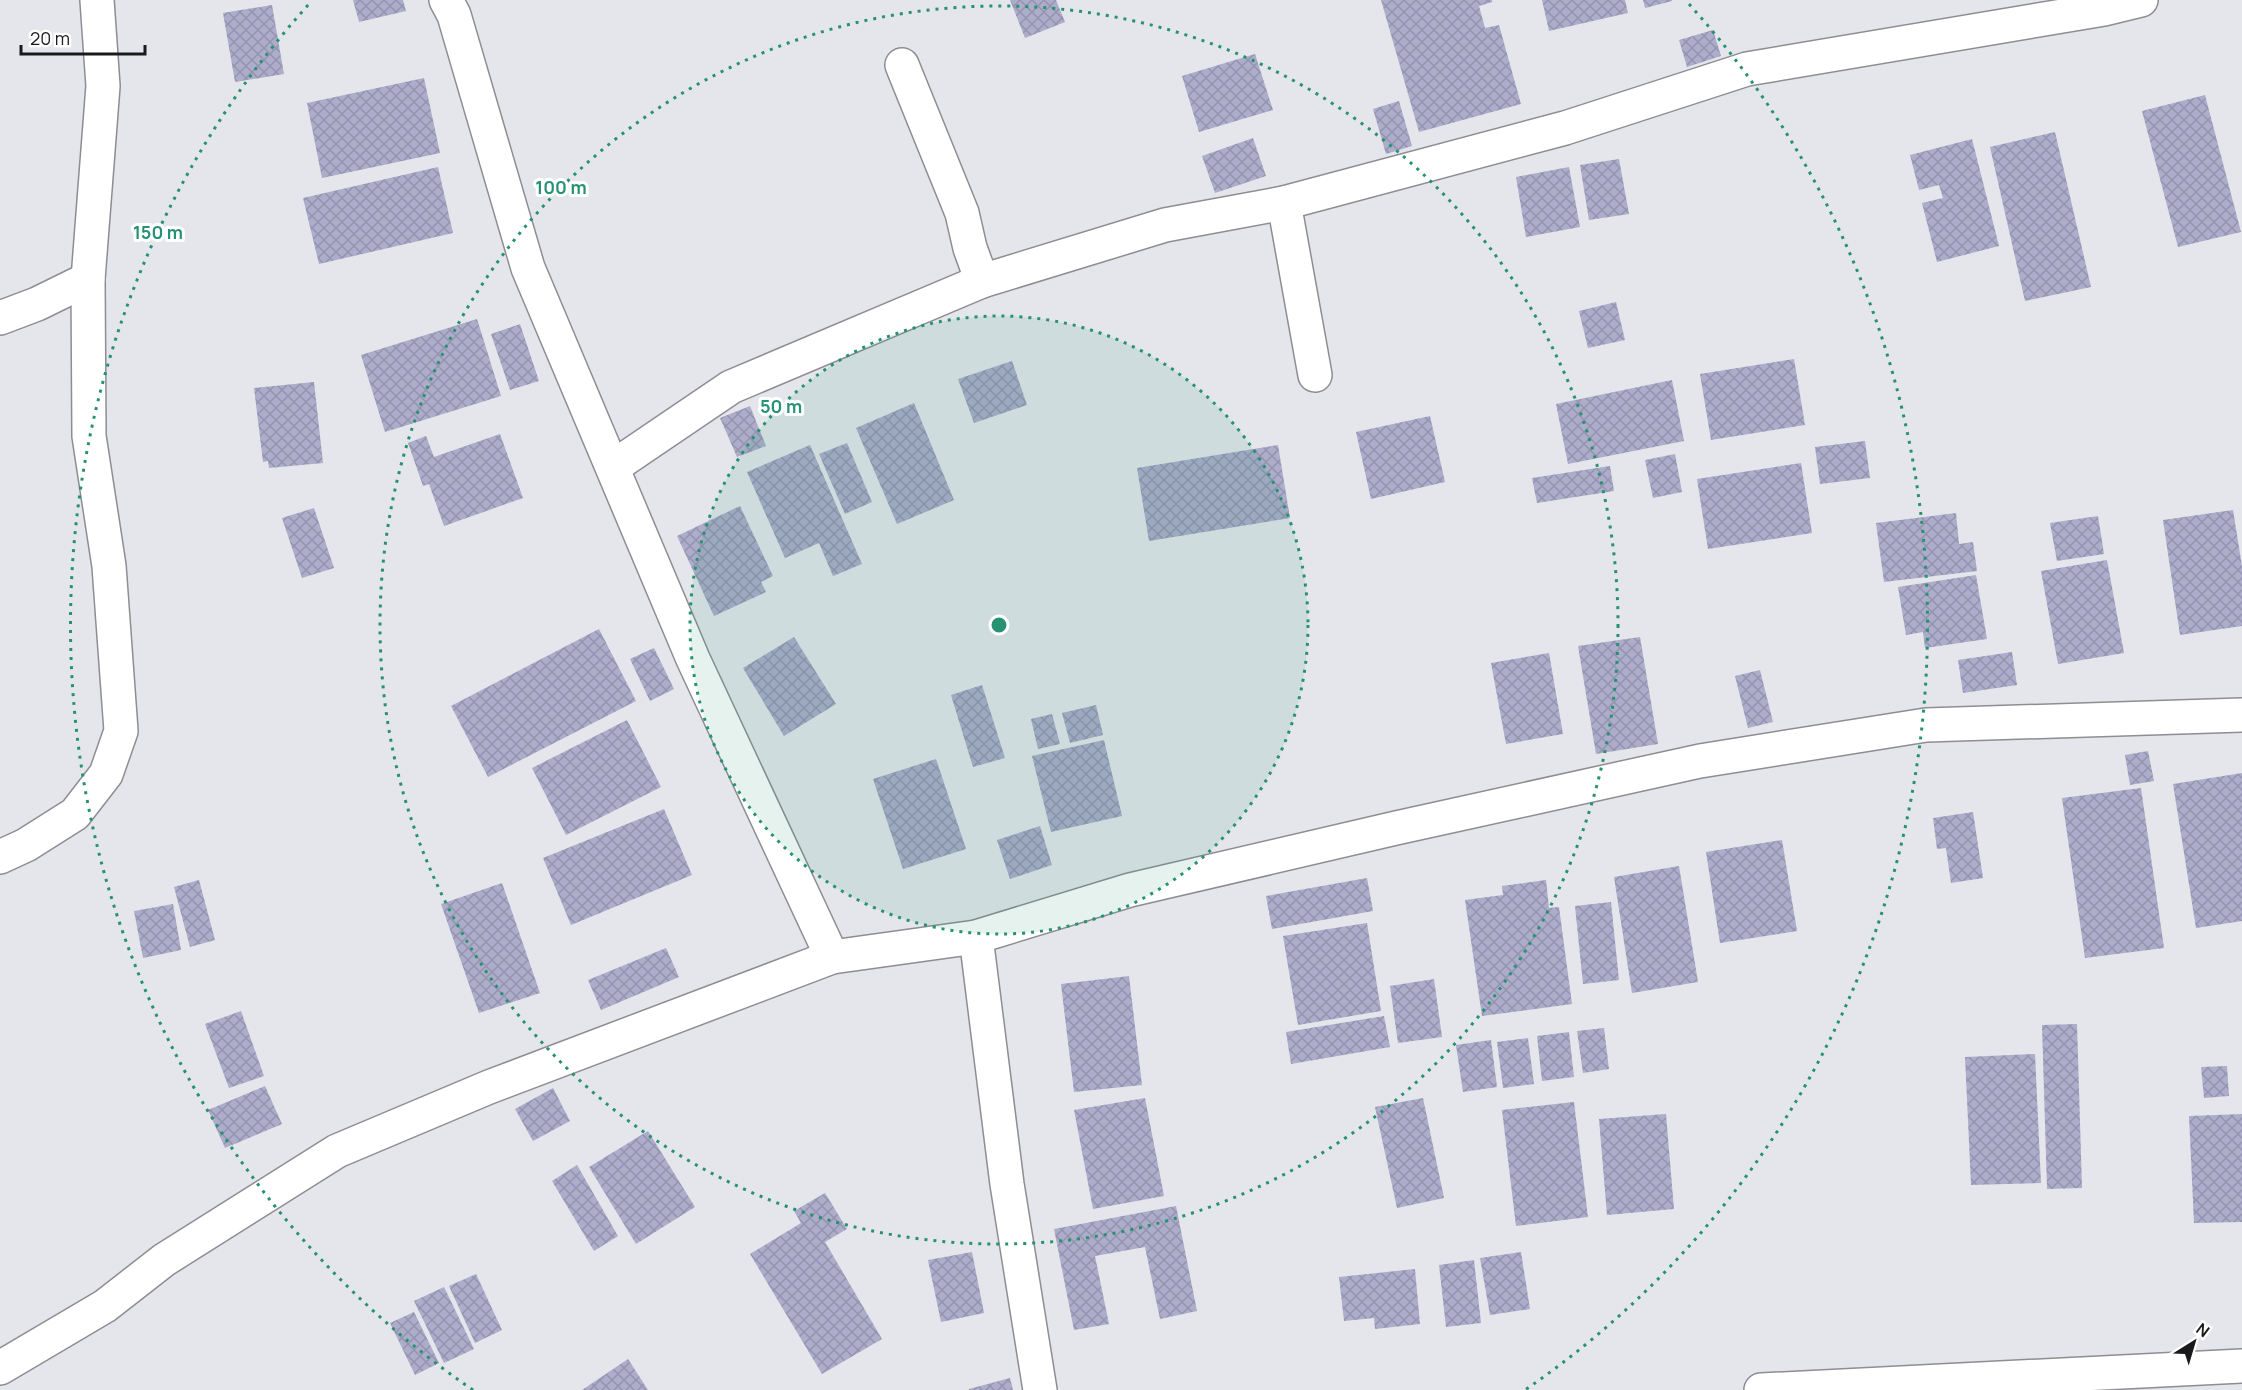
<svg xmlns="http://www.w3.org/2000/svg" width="2242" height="1390" font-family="Manrope,sans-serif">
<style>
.building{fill:url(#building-cross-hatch)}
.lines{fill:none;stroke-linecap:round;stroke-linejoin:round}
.minor-casing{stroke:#8d8d93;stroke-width:36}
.secondary-casing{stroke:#8d8d93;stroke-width:36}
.minor{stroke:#fff;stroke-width:33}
.secondary{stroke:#fff;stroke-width:33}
.ring{fill:none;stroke:#279271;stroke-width:3;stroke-dasharray:3 6}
.centre{fill:#279271;stroke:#fff;stroke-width:3}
.ring-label{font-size:18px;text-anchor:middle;font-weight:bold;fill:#279271;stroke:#fff;stroke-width:6;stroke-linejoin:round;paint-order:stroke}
</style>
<defs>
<pattern id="building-cross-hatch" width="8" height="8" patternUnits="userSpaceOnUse" patternTransform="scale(1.5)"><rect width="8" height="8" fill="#adaccb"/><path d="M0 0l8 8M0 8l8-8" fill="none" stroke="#9493ae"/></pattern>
</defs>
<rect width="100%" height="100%" fill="#e5e6ec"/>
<g class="building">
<path d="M353,0H403L406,11L359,22Z"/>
<path d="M1010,0H1056L1065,22L1025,38Z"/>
<path d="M1381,0H1492V2L1479,6L1485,28L1499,25L1521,104L1419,132Z"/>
<path d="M1542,0H1625L1628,13L1549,31Z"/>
<path d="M1643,0H1672V1L1645,8Z"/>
<path d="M272,5L284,74L235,82L223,13Z"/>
<path d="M1713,30L1721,56L1687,67L1679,40Z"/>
<path d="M1255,54L1273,110L1199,132L1182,76Z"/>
<path d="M424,78L440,153L322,178L307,103Z"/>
<path d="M2205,95L2241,232L2178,247L2142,111Z"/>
<path d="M1399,101L1412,146L1386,154L1373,109Z"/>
<path d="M2055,132L2091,287L2025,301L1990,147Z"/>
<path d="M1253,138L1266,176L1215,193L1202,156Z"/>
<path d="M1972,139L1999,246L1937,262L1922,203L1943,198L1939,185L1919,190L1910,155Z"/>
<path d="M1619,159L1629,214L1589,220L1580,165Z"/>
<path d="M438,167L453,233L319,264L303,198Z"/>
<path d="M1569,167L1580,227L1526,237L1516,177Z"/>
<path d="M1616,302L1625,340L1588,348L1579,311Z"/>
<path d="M477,319L501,396L385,432L361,355Z"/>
<path d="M520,324L539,381L510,390L491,334Z"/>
<path d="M1794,359L1805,425L1711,440L1700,374Z"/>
<path d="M1012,361L1027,405L974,423L958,379Z"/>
<path d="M1672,380L1684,441L1568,464L1556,404Z"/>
<path d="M314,382L323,463L269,468L268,461L263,462L254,388Z"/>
<path d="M914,403L954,500L897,524L856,428Z"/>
<path d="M750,406L766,446L737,457L720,418Z"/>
<path d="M1430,416L1445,482L1371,499L1356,432Z"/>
<path d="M500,434L523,498L444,526L429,484L423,486L408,443L426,436L434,457Z"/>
<path d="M1865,441L1870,478L1820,484L1815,447Z"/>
<path d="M847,443L872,502L845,514L819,454Z"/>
<path d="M810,445L862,564L833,576L819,543L785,558L747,472Z"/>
<path d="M1278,445L1290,518L1149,541L1137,468Z"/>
<path d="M1675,454L1682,492L1653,498L1645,460Z"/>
<path d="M1801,463L1812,533L1708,549L1697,479Z"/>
<path d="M1610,466L1614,491L1537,503L1532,478Z"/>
<path d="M740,506L773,576L761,582L766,592L714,616L677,536Z"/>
<path d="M314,508L334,568L302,578L282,518Z"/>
<path d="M2233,510L2242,566V626L2180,635L2163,520Z"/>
<path d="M1956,513L1959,544L1973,542L1977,571L1884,582L1876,523Z"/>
<path d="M2098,516L2104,554L2057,561L2050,523Z"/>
<path d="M2107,560L2124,653L2058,664L2041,571Z"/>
<path d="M1976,575L1987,639L1925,648L1923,632L1906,635L1898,587Z"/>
<path d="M599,629L636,701L488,777L451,706Z"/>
<path d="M794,637L836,704L784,736L743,668Z"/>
<path d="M1640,637L1658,744L1596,754L1578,646Z"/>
<path d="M654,648L674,689L650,701L630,659Z"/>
<path d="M2012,652L2017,685L1963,693L1958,660Z"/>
<path d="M1549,653L1563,734L1506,744L1491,663Z"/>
<path d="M1760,670L1773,722L1748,728L1735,676Z"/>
<path d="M982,685L1005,758L973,767L951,695Z"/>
<path d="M1096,705L1103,735L1070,743L1062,713Z"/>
<path d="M1052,714L1060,744L1038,749L1031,719Z"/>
<path d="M627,720L661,787L566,835L532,768Z"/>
<path d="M1104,740L1122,816L1051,832L1032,756Z"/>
<path d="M2148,751L2154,781L2130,785L2125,755Z"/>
<path d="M936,759L966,849L903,869L873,779Z"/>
<path d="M2242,773V921L2196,928L2173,784Z"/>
<path d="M2141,788L2164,948L2085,958L2062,798Z"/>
<path d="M664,809L692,875L571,925L543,858Z"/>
<path d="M1973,812L1983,878L1951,883L1946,848L1937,849L1933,818Z"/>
<path d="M1040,826L1052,865L1010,879L997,840Z"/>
<path d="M1782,840L1797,931L1720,943L1706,852Z"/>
<path d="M1679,866L1698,982L1632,993L1614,877Z"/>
<path d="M1367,878L1373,911L1272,929L1266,896Z"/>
<path d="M199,880L215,940L190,947L174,887Z"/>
<path d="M1546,880L1549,908L1559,907L1572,1004L1482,1016L1465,900L1503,895L1502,886Z"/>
<path d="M502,883L540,993L479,1013L441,904Z"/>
<path d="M1611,902L1619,980L1583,984L1575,906Z"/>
<path d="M173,904L181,950L143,958L134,911Z"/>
<path d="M1367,923L1381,1011L1298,1025L1283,936Z"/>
<path d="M666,948L679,977L601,1010L588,980Z"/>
<path d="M1129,976L1142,1085L1074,1092L1061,984Z"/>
<path d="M1434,979L1442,1037L1398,1043L1390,986Z"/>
<path d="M241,1011L264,1076L229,1088L205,1024Z"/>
<path d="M1384,1016L1390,1047L1291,1064L1286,1032Z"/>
<path d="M2077,1024L2082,1188L2047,1189L2042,1025Z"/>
<path d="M1604,1028L1609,1069L1583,1073L1577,1031Z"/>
<path d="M1569,1032L1574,1077L1542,1081L1537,1036Z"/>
<path d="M1528,1038L1534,1084L1503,1088L1497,1042Z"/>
<path d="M1491,1040L1497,1087L1463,1092L1456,1045Z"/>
<path d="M2035,1054L2041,1183L1971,1185L1965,1057Z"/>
<path d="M2227,1066L2229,1096L2204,1098L2201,1067Z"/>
<path d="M265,1086L282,1124L225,1148L208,1110Z"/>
<path d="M553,1088L570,1121L533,1141L515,1109Z"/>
<path d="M1145,1098L1164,1196L1093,1209L1074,1110Z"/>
<path d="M1423,1098L1444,1198L1397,1208L1375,1107Z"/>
<path d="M1574,1102L1588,1217L1516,1226L1502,1110Z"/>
<path d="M1666,1114L1674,1209L1607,1215L1599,1119Z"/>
<path d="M2242,1114V1222L2194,1223L2189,1116Z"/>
<path d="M648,1131L695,1207L636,1244L589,1167Z"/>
<path d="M577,1165L618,1236L594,1251L552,1181Z"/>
<path d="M825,1193L847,1229L825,1242L882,1339L822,1374L750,1254L801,1223L794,1211Z"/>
<path d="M1176,1206L1197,1311L1160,1319L1145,1247L1095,1256L1109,1324L1074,1330L1054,1229Z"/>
<path d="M972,1252L984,1313L941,1322L928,1260Z"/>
<path d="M1521,1252L1530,1309L1490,1315L1480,1258Z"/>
<path d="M1474,1260L1481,1323L1446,1327L1439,1265Z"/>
<path d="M1415,1269L1420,1324L1375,1329L1374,1318L1344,1321L1339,1277Z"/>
<path d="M476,1274L502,1330L475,1343L449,1286Z"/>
<path d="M444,1287L474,1349L444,1363L414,1301Z"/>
<path d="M414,1312L439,1363L415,1375L390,1323Z"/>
<path d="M628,1359L648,1390H582Z"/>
<path d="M1010,1378L1013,1390H969V1389Z"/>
</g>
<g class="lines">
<g class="minor-casing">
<g id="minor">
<path d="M446,0L454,15L528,268L693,659L832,957"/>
<path d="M902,65L962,213L970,248L982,281"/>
<path d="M1284,203L1315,375"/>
<path d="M0,318L37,304L88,279"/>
<path d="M613,467L731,387L982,281L1165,225L1284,203L1565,128L1747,69L2104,9L2141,0"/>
<path d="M0,857L26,845L75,814L106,774L121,731L109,566L89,436L88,279L103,86L97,0"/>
<path d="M976,937L1007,1184L1040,1390"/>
<path d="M0,1368L105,1306L164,1260L337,1151L489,1087L832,957L976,937L1130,890L1396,828L1700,761L1926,725L2242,715"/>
</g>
</g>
<g class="secondary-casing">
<path id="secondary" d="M1761,1390L2242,1366"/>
</g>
<use href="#minor" class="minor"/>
<use href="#secondary" class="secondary"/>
</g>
<circle cx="999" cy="625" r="309" fill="#279271" fill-opacity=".12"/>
<g class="ring">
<circle cx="999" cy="625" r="309"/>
<circle cx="999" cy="625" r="619"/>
<path d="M473 1390A928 928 0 0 1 309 4M1689 4A928 928 0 0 1 1525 1390"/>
</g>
<circle cx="999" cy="625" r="9" class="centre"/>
<g class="ring-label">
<text x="561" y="194">100 m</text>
<text x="158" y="239">150 m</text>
<text x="781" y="413">50 m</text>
</g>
<g transform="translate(2194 1342) rotate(37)" stroke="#ffffff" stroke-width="4.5" paint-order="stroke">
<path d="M0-4.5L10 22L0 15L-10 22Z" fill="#1a1a1c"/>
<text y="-9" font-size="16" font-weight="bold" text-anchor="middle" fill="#1a1a1c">N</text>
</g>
<path d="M21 45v9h124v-9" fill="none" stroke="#1a1a1c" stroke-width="3"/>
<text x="30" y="45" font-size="18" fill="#1a1a1c" stroke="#ffffff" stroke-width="4.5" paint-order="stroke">20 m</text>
</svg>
